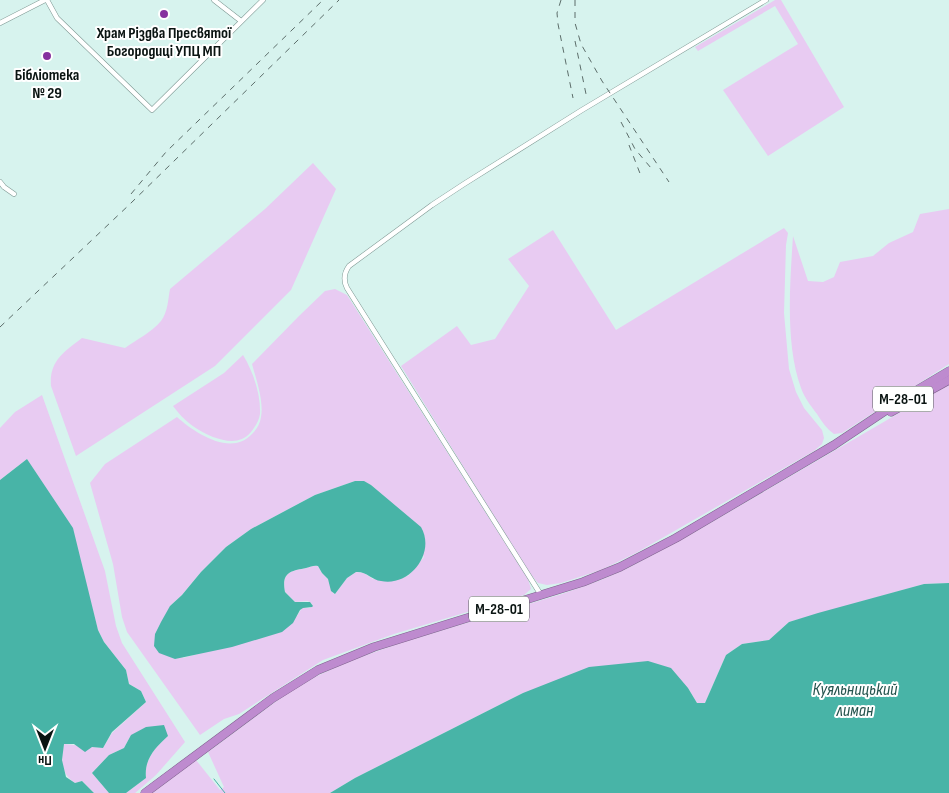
<svg xmlns="http://www.w3.org/2000/svg" width="949" height="793" font-family="'Sofia Sans Condensed',sans-serif">
<style>
.green{fill:#e8cbf2;fill-rule:evenodd}
.water{fill:#48b4a7}
.lines{fill:none;stroke-linecap:round;stroke-linejoin:round}
.stream{stroke:#48b4a7;stroke-width:1}
.street-casing{stroke:#7d9792;stroke-width:5.5}
.highway-casing{stroke:#7f618d;stroke-width:9}
.street{stroke:#fff;stroke-width:4.5}
.highway{stroke:#be8bcf;stroke-width:8}
.rail{stroke:#5c6d6a;stroke-width:1;stroke-dasharray:6 6;stroke-linecap:butt}
.poi-dot{fill:#86319f;stroke:#fff;stroke-width:2}
.labels{text-anchor:middle;stroke-width:4;stroke-linejoin:round;paint-order:stroke}
.shield{fill:#fff;stroke:#545a59;stroke-width:1}
.shield-label{font-size:15px;font-weight:bold;fill:#0a1412}
.poi-label{font-size:16px;font-weight:bold;fill:#0a1412;stroke:#fff}
.water-label{font-size:18px;font-style:italic;fill:#25544e;stroke:#fff}
</style>
<rect width="100%" height="100%" fill="#d7f3ee"/>
<g class="green">
<path d="M775,0H781L844,107L768,156L723,90L798,44L775,6L698,51L695,47Z"/>
<path d="M313,163L336,189L291,290L215,366L76,456L51,386C49,361 64,352 82,338L125,348C136,340 152,332 161,321C168,312 168,299 170,289L265,209Z"/>
<path d="M949,209V364L842,433L834,434C827,429 822,422 817,414C811,406 804,397 801,388C785,344 790,283 793,236L808,281L823,282L834,277L840,262L873,256L889,243L913,232L920,214Z"/>
<path d="M784,228L788,233L786,245L784,313L789,369L796,392L804,408L822,430L824,438L822,444L814,451L636,553L601,570L561,583L547,585L538,583L528,571L401,366L457,326L471,345L495,339L529,286L508,259L553,230L616,330Z"/>
<path d="M335,289L347,295L528,579L531,589L524,595L394,634L323,660L239,714L224,719L200,735L127,632L122,617L113,564L90,483L105,464L177,417C195,433 231,457 252,434C257,429 260,424 261,417C264,401 256,379 252,364L299,316L325,291ZM355,481L371,485L381,495L424,557L408,576L373,579L364,573L356,572L347,578L335,594L333,593L328,579L322,573L318,566C313,565 311,567 306,568C291,571 281,572 285,592L295,602L308,601L312,604L310,608H302L297,616L201,653L183,658L170,606L182,595L201,572L226,547L251,529L315,495Z"/>
<path d="M243,355C253,371 261,395 260,414C259,421 255,427 251,432C241,444 227,442 213,437C196,430 184,421 173,406L224,373Z"/>
<path d="M949,384V583L924,584L789,622L769,640L742,644L726,655L705,703H697L688,688L523,693L355,778L330,793H152L196,760L220,790L224,787L208,752L286,694L315,677L347,662L400,643L562,594L601,580L628,568L693,533Z"/>
<path d="M42,395L105,571L116,626L122,643L185,742L156,775L135,793H126L146,778C144,759 155,748 168,736L131,735L124,748L109,755L92,773L109,793H94L82,781L75,783C60,773 61,760 64,744L103,748L112,733L146,702L141,691L129,684L126,670L104,642L98,630L85,582L27,459L0,480V428L15,412Z"/>
</g>
<g class="water">
<path d="M27,459L73,528L98,630L104,642L126,670L129,684L141,691L146,702L112,732L103,748L92,747L85,752L74,744H64L62,760L66,777L75,783L82,781L94,793H0V480Z"/>
<path d="M355,481H364L371,485L421,527C436,553 410,587 381,581C372,580 366,571 356,572L347,578L335,594L331,591L328,579L322,573L318,566C313,565 311,567 306,568C291,571 281,572 285,592L295,602H310L313,606L312,607L303,608L300,610L293,623L282,632L232,647L175,659L159,653L154,646L155,634L161,622L170,606L182,595L201,572L226,547L251,529L315,495Z"/>
<path d="M949,583V793H330L355,778L523,693L589,667L648,661L671,668L688,688L697,703H705L726,655L742,644L769,640L789,622L818,613L924,584Z"/>
<path d="M164,725L168,736C155,748 144,759 146,778L126,793H109L92,773L109,755L124,748L131,735L146,727Z"/>
</g>
<g class="lines">
<path class="stream" d="M214,779L225,793"/>
<g class="street-casing">
<g id="street">
<path d="M47,0L57,18L152,110L263,0"/>
<path d="M214,0L241,21"/>
<path d="M0,23L45,0"/>
<path d="M0,182L4,187L14,194"/>
<path d="M541,595L347,288C343,280 344,273 349,266L432,205L464,184L582,110L766,0"/>
</g>
</g>
<g class="highway-casing">
<g id="highway">
<path d="M891,412L949,380"/>
<path d="M145,793L273,698L318,670L374,647L541,595L583,582L620,567L676,538L834,445L912,393L949,371"/>
</g>
</g>
<use href="#street" class="street"/>
<use href="#highway" class="highway"/>
<g class="rail">
<path d="M561,0L557,13L558,24L573,98"/>
<path d="M575,0V23L581,44L602,81L669,182"/>
<path d="M575,41L586,94"/>
<path d="M621,122L635,149L651,168"/>
<path d="M629,145L641,176"/>
<path d="M131,194L166,152L323,0"/>
<path d="M0,327L130,204L339,0"/>
</g>
</g>
<g class="poi-dot">
<circle cx="164" cy="14" r="5"/>
<circle cx="47" cy="56" r="5"/>
</g>
<g class="labels">
<g class="shield">
<rect x="873" y="386.5" width="60" height="25" rx="4"/>
<rect x="469" y="596.5" width="60" height="25" rx="4"/>
</g>
<g class="shield-label">
<text x="903" y="404">М-28-01</text>
<text x="499" y="614">М-28-01</text>
</g>
<g class="poi-label">
<text x="164" y="38">Храм Різдва Пресвятої<tspan x="164" dy="18">Богородиці УПЦ МП</tspan></text>
<text x="47" y="80">Бібліотека<tspan x="47" dy="18">№ 29</tspan></text>
</g>
<g class="water-label">
<text x="855" y="695">Куяльницький<tspan x="855" dy="21">лиман</tspan></text>
</g>
</g>
<g transform="translate(45 748) rotate(180)" stroke="#ffffff" stroke-width="4" paint-order="stroke">
<path d="M0-4L9 19L0 12L-9 19Z" fill="#0a1412"/>
<text y="-8" font-size="14" font-weight="bold" text-anchor="middle" fill="#0a1412">Пн</text>
</g>
</svg>
